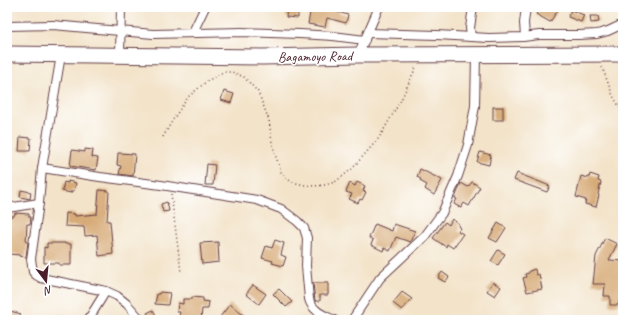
<svg xmlns="http://www.w3.org/2000/svg" width="630" height="327" font-family="Caveat,sans-serif">
<style>
.building{fill:#d7ab78}
.lines{fill:none;stroke-linecap:round;stroke-linejoin:round}
.street-casing{stroke:#633c43;stroke-width:10}
.highway-casing{stroke:#633c43;stroke-width:17}
.path{stroke:#633c43;stroke-width:1.5;stroke-dasharray:1 3;stroke-linecap:butt}
.street{stroke:#fff;stroke-width:8}
.highway{stroke:#fff;stroke-width:15}
.labels{text-anchor:middle;stroke-width:3;stroke-linejoin:round;paint-order:stroke}
.street-label{font-size:14px;fill:#4a1f2b;stroke:#fff}
</style>
<rect width="100%" height="100%" fill="#fff"/>
<filter id="ink" filterUnits="userSpaceOnUse"><feTurbulence type="fractalNoise" baseFrequency=".025" numOctaves="2"/><feDisplacementMap in="SourceGraphic" scale="8" xChannelSelector="R" yChannelSelector="G"/><feConvolveMatrix kernelMatrix="1 2 1 2 8 2 1 2 1" color-interpolation-filters="sRGB"/></filter>
<filter id="wash" filterUnits="userSpaceOnUse"><feTurbulence type="fractalNoise" baseFrequency=".012" numOctaves="4" result="noise"/><feDisplacementMap in="SourceGraphic" scale="16" xChannelSelector="R" yChannelSelector="G"/><feGaussianBlur stdDeviation="0.9" result="paint"/><feColorMatrix in="noise" values="0 0 0 0 0 0 0 0 0 0 0 0 0 0 0 0 0 1.4 0 .05"/><feComposite in="paint" operator="in"/></filter>
<g filter="url(#wash)">
<rect width="100%" height="100%" fill="#f3e3c9"/>
<g id="blocks">
<g class="building">
<path d="M287,7H298V18L286,17Z"/>
<path d="M311,7L331,11L332,7H339L338,12L348,15L346,23L327,18L325,27L308,24Z"/>
<path d="M540,7H560L550,22L536,14Z"/>
<path d="M571,10L584,15L581,22L568,17Z"/>
<path d="M590,16H598L599,22L591,23Z"/>
<path d="M224,91L234,94L231,103L221,100Z"/>
<rect x="493" y="107" width="10" height="13"/>
<path d="M20,137L31,138L30,151H19Z"/>
<path d="M85,149L93,150L92,157L98,158L96,170L70,166L72,150L85,152Z"/>
<path d="M480,152L491,155L489,165L477,162Z"/>
<path d="M118,153L135,154L133,176L119,174L121,166L117,165Z"/>
<path d="M207,164L215,165L213,185H205Z"/>
<path d="M420,169L442,180L434,195L425,189L427,185L420,181L421,179L417,177Z"/>
<path d="M517,173L550,186L547,192L514,180Z"/>
<path d="M590,174L599,177L598,181L601,182L598,194L599,195L596,207L585,204L586,200L576,197L581,176L589,178Z"/>
<path d="M68,181L76,183L74,191H71V193L62,191L64,182L68,183Z"/>
<path d="M357,182L365,186L363,191L366,192L362,200L360,199L358,203L349,199L352,194L346,192L350,183L355,186Z"/>
<path d="M472,182L480,187L469,206L464,203L461,208L454,204L457,199L455,198L461,183L468,187Z"/>
<path d="M21,190L31,192L30,199L20,197Z"/>
<path d="M99,190L109,191L107,221H110L113,254L99,256L97,235L85,236L84,227L65,226L66,213L75,214V216L97,214Z"/>
<path d="M167,202L169,211L163,212L161,204Z"/>
<path d="M15,213L29,214V217H31L30,224H27L26,242H28L26,257L19,256L20,255L9,254L10,234H7V216H14Z"/>
<path d="M452,219L459,224L458,226L460,228L458,231L463,234L453,248L447,244L446,247L433,238L445,222L449,225Z"/>
<path d="M498,223L506,228L497,242L489,238Z"/>
<path d="M375,224L392,231L394,224L415,231L410,242L396,237L390,251L384,248L383,251L371,245L373,240L369,238Z"/>
<path d="M605,238L617,244L609,260L623,261V302L619,301V305H610V296H604L605,284H593L596,256Z"/>
<path d="M275,240L284,243L281,255L286,257L283,266L272,263L273,261L262,258L266,246L272,248Z"/>
<path d="M218,242L219,262L202,264L200,243Z"/>
<path d="M47,243H65V244H71V265H59V263H44V247L47,248Z"/>
<path d="M498,250L505,254L498,265L491,261Z"/>
<path d="M535,269L536,275L539,274L542,289L527,292L523,278L526,277L525,274L529,273V271Z"/>
<path d="M442,272L449,277L445,282L438,278Z"/>
<path d="M493,282L501,287L495,296L487,291Z"/>
<path d="M313,283H328V295H320V301H315Z"/>
<path d="M253,285L266,294L259,304L246,294Z"/>
<path d="M279,289L292,302L286,307L273,294Z"/>
<path d="M160,292L170,293L168,305L155,304L157,294H159Z"/>
<path d="M402,292L412,299L402,310L393,303Z"/>
<path d="M192,297L203,298V301L209,302L208,309H202L201,320L195,319V320H183V319L179,318L180,312H177L178,303L183,304V299H192Z"/>
<path d="M230,304L249,320H223L220,317Z"/>
<path d="M7,310L21,314L19,320H7Z"/>
<path d="M153,310L157,317L150,320L147,313Z"/>
</g>
</g>
</g>
<g filter="url(#ink)">
<use href="#blocks" fill-opacity="0" stroke="#633c43" stroke-width="1"/>
<g class="lines">
<g class="street-casing">
<g id="street">
<path d="M7,26L53,25L153,34L242,32L300,34L333,36L365,40"/>
<path d="M193,32L205,7"/>
<path d="M368,33L437,35L489,38L523,37L539,35H579L597,34L608,31L623,24"/>
<path d="M525,36L524,23L526,7"/>
<path d="M471,37L470,28L473,7"/>
<path d="M61,55L42,168L39,203L31,259L33,272L36,275L41,278L106,291L117,296L127,304L141,320"/>
<path d="M120,55L121,7"/>
<path d="M358,55L379,7"/>
<path d="M42,168L100,177L161,185L257,200L281,209L297,221L304,228L307,238L306,266L309,299C312,311 324,315 334,320"/>
<path d="M7,208L39,203"/>
<path d="M88,320L106,291"/>
<path d="M352,320L380,278L425,236L442,213L458,176L468,145L475,106L476,55"/>
</g>
</g>
<g class="highway-casing">
<path id="highway" d="M7,54L262,57L358,55L623,54"/>
</g>
<g class="path">
<path d="M602,67L613,96L623,113"/>
<path d="M163,137L174,118L188,97L207,81L223,72H232L244,77L258,92L269,120L272,142L276,157L281,172L286,178L292,182L304,185L314,186L325,185L335,182L352,169L379,138L401,100L416,67"/>
<path d="M171,194L181,272"/>
</g>
<use href="#street" class="street"/>
<use href="#highway" class="highway"/>
</g>
</g>
<g class="labels">
<g class="street-label">
<text transform="translate(315 56) rotate(-1)" y="5">Bagamoyo Road</text>
</g>
</g>
<rect width="630" height="327" fill="none" stroke="#fff" stroke-width="24"/>
<g transform="translate(46 281) rotate(164)" stroke="#ffffff" stroke-width="3" paint-order="stroke">
<path d="M0-3L7 15L0 10L-7 15Z" fill="#4a1f2b"/>
<text y="-6" font-size="11" font-weight="bold" text-anchor="middle" fill="#4a1f2b">N</text>
</g>
</svg>
